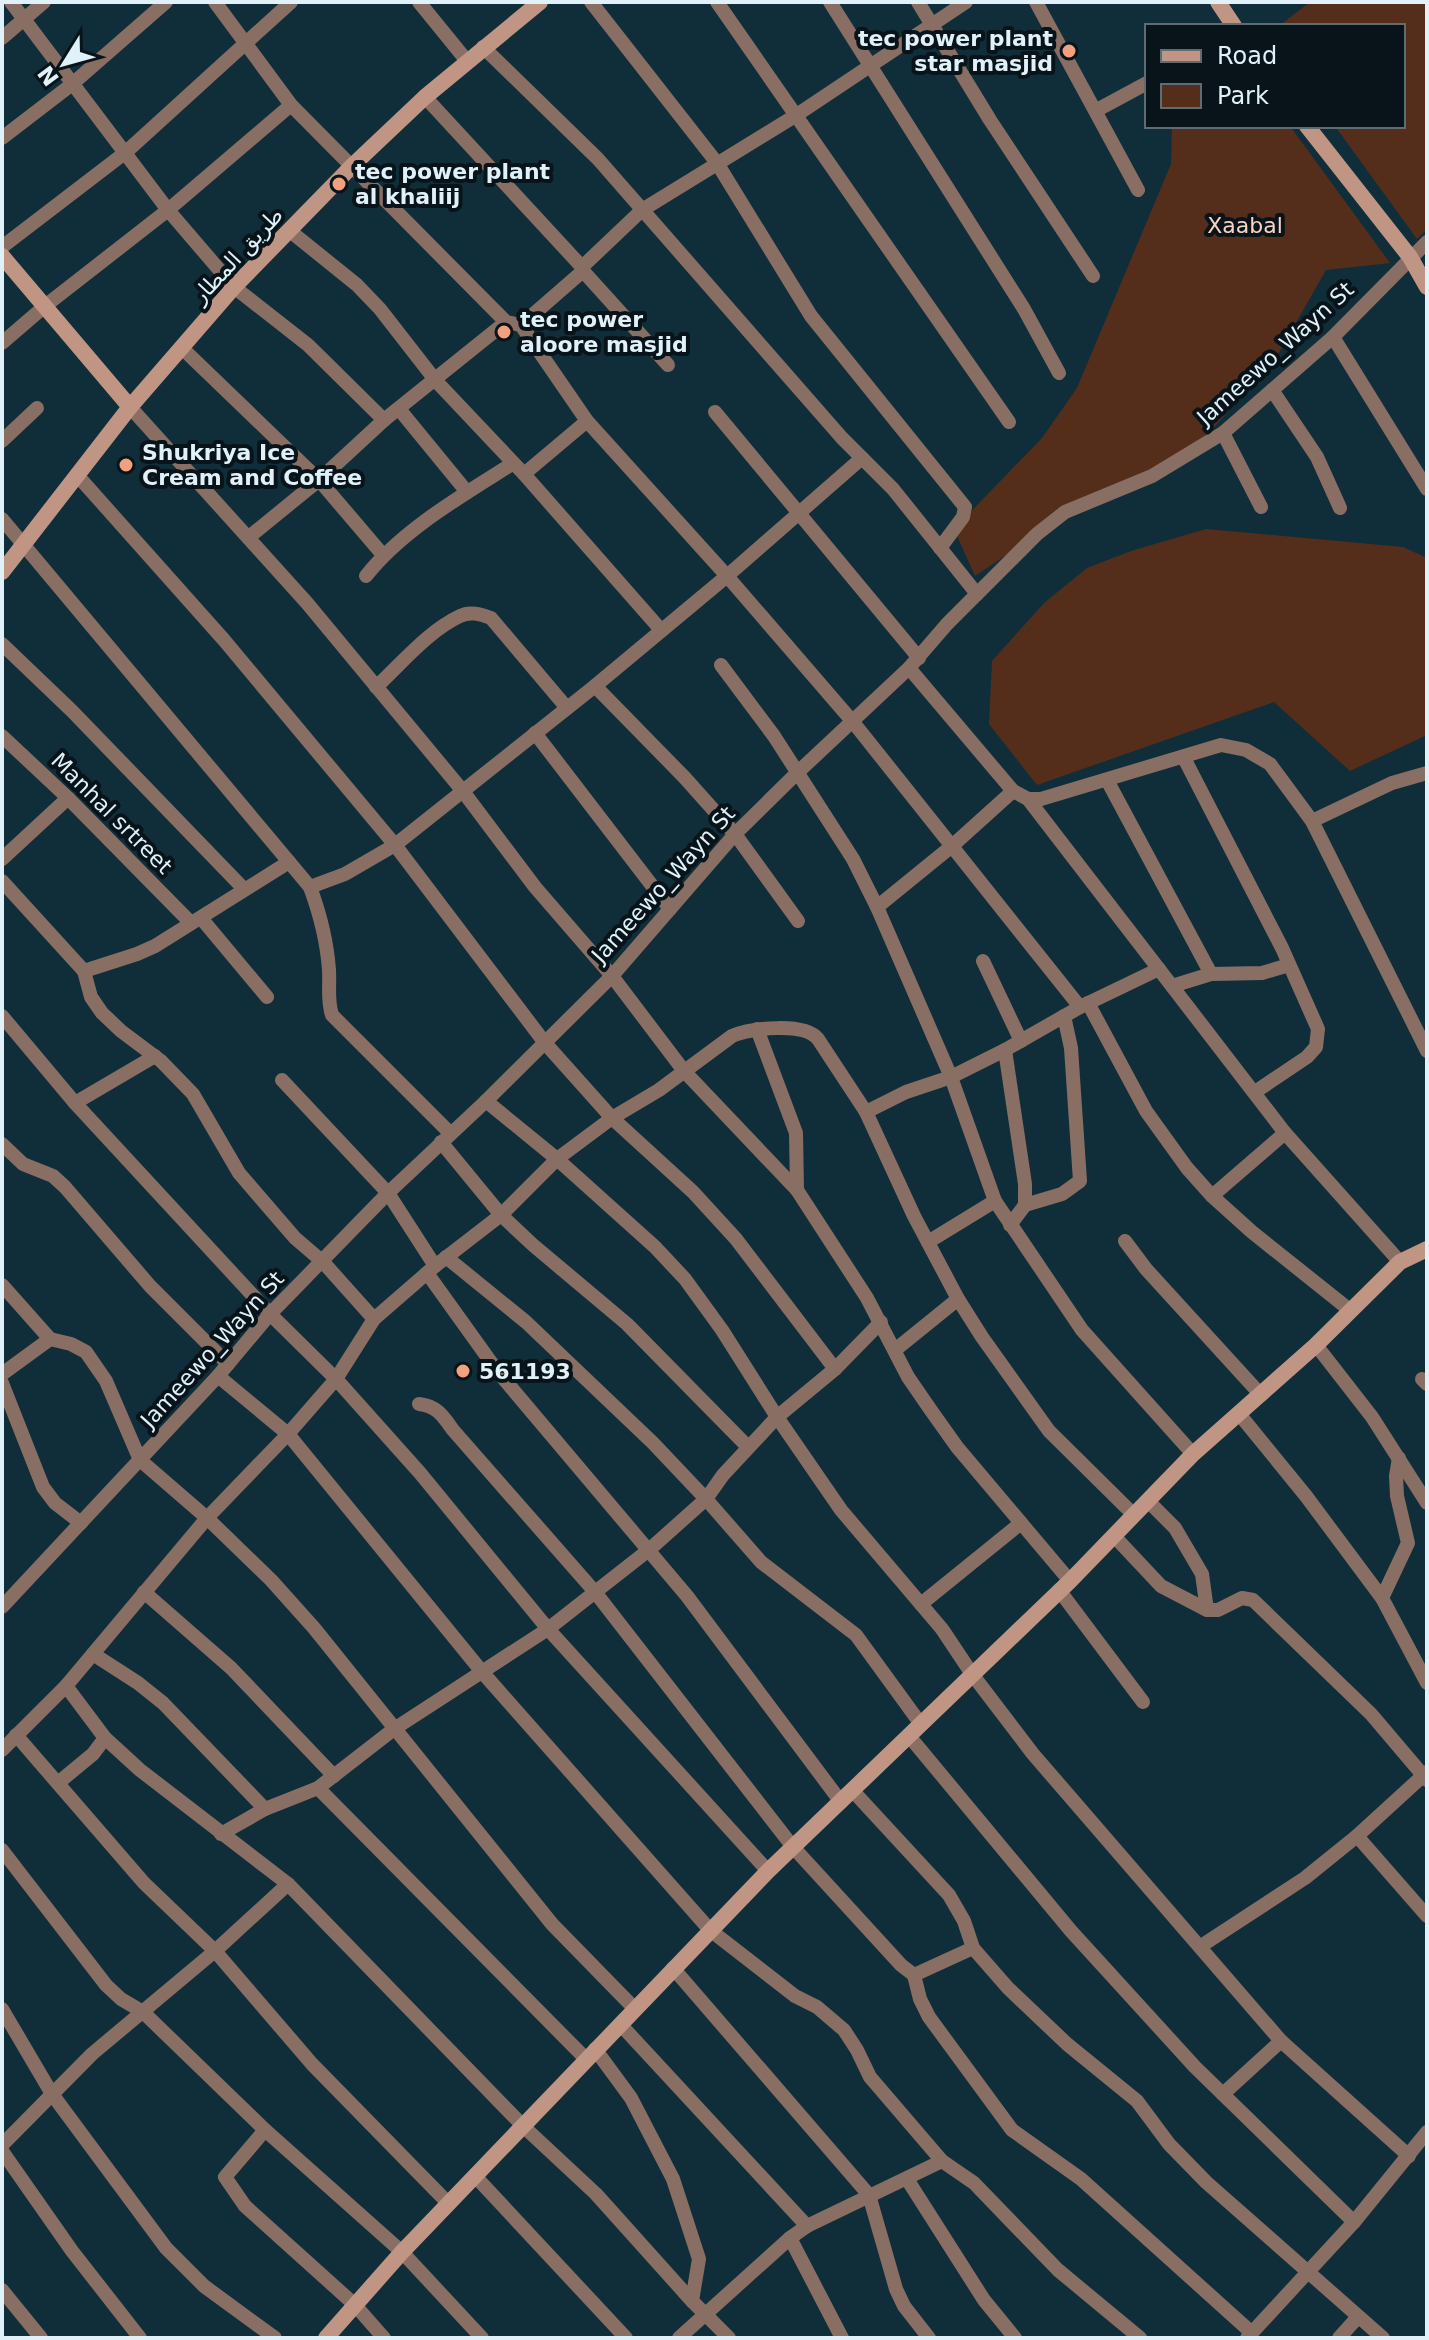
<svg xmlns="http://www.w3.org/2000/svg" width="1429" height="2340" font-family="'DejaVu Sans','Noto Naskh Arabic',sans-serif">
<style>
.green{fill:#552e1b}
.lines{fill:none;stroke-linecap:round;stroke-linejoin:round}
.street{stroke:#896f63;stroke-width:14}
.secondary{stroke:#c09583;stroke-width:16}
.poi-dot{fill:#f1a17d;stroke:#08141a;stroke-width:3}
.labels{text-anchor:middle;stroke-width:8;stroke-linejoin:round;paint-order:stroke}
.poi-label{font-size:22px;font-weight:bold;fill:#e0f1f9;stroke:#08141a;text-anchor:start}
.park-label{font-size:22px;fill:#f7d3c3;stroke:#08141a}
.street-label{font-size:22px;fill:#e0f1f9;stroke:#08141a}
</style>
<rect width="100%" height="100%" fill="#102e3a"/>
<g class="green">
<path d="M1310,2H1427V229L1417,239L1335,126H1403V26H1279Z"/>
<path d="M1172,126H1290L1390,263L1326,270L1272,365L1188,455L1080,506L975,576L954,529L1042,438L1077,388L1171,164Z"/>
<path d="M1206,529L1403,547L1427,558V735L1350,771L1274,702L1037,785L989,724L992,661L1044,603L1087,568L1131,551Z"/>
</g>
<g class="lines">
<g class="street">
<path d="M11,2L168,210L234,287L308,345L384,420"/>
<path d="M215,2L291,105L506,322L521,325L587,421L727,576L853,722L1080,1007"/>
<path d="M419,2L467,61"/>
<path d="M591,2L717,163L811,316L965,507L963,517L940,548"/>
<path d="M717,2L1009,422"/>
<path d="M830,2L1024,309L1059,373"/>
<path d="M918,2L990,120L1093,276"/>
<path d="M1036,2L1138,190"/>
<path d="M2,38L44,2"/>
<path d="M483,47L598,159L842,438L893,489L977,594"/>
<path d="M425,97L582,267L583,271L668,365"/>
<path d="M1097,110L1147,83"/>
<path d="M2,138L71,85L166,2"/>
<path d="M290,231L357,285L380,309L436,381L524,474L661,630"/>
<path d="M2,247L126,152L291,2"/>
<path d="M582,267L642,210L795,116L966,2"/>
<path d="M521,325L583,271"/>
<path d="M1333,337L1427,489"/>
<path d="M2,343L45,306L168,210L291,105"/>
<path d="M183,349L319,480L383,555"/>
<path d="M1272,390L1317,457L1340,508"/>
<path d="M130,407L307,603L462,790L535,887L612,976L684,1071L797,1190L867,1298L908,1377L930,1409L957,1447L1070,1581"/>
<path d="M399,409L467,492"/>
<path d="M715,412L919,658"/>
<path d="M1223,433L1261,507"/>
<path d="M2,441L37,408"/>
<path d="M524,474L587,421"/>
<path d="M77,475L224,640L395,845L545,1043L612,1118L693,1192L736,1239L835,1369"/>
<path d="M2,519L310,887C320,914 327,941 329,970C330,986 327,1000 332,1015L450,1133"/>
<path d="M249,537L319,480L384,420L506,322"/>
<path d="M366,576C402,530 463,495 512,464"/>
<path d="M2,644L72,711L243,888"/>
<path d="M721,665L774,736L853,859L877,907L951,1077L995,1201L1082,1330L1193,1454"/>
<path d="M909,668L1013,791L1028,799L1285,1133L1400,1262"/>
<path d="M595,686L685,778L735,834L798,921"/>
<path d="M376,687C401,664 428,631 460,616C470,611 480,614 491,618L567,708"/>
<path d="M535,733L670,909"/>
<path d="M2,736L68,798L190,922"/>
<path d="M1184,758L1282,948L1318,1029L1316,1047L1307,1057L1255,1092"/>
<path d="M1107,780L1211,974"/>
<path d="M1028,799H1041L1221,745L1246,750L1270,764L1312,821L1427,1051"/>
<path d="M1312,821L1392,783L1427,773"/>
<path d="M2,859L68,798"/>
<path d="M2,881L84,971L137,954L155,946L289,862"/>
<path d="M310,887L345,874L395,845L595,686L727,576L862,458"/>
<path d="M877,907L952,846L1013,791"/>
<path d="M201,918L267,997"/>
<path d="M983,961L1021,1041"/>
<path d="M84,971L91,997L102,1013L121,1031L161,1061L193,1094L239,1173L295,1238L323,1262L374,1319"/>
<path d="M1172,986L1211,974L1262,973L1289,965"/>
<path d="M1088,1003L1146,1111L1187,1168L1212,1196L1252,1232L1351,1311"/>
<path d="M2,1016L75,1103L270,1314L336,1379L420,1473L548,1629L768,1871"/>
<path d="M757,1029L796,1133L797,1190"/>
<path d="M1005,1050L1025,1184V1205L1010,1225"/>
<path d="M282,1080L388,1193L435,1266"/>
<path d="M486,1101L557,1159L655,1247L685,1279L722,1330L777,1417L841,1510L942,1629L972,1674L1033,1754L1281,2041L1409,2156"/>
<path d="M75,1103L155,1056"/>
<path d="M866,1112L906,1092L951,1077L1005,1050L1080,1007L1159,969"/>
<path d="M441,1142L501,1215L533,1245L627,1324L748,1447"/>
<path d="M2,1144L23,1164L53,1176L65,1187L150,1286L228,1364"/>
<path d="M1212,1196L1285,1133"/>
<path d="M1025,1205L1062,1194L1080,1181L1071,1048L1064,1016"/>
<path d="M1125,1241L1146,1269L1261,1395"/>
<path d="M928,1242L995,1201"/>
<path d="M446,1257L526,1322L653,1443L706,1499L761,1562L856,1635L920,1723"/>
<path d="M427,1273L498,1372L687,1596L841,1802"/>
<path d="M2,1285L50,1339"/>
<path d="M1316,1345L1372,1417L1427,1503"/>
<path d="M895,1350L958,1299"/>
<path d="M2,1374L50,1339L71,1344L86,1352L106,1381L140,1460L207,1518L271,1580L314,1628L552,1924L635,2009"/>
<path d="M218,1376L288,1434L483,1673L710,1930L795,1996L817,2007L844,2030L857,2050L870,2077L942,2161L974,2183L1058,2270L1140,2338"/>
<path d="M1422,1379L1427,1384"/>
<path d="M2,1383L43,1487L55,1503L81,1523"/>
<path d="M419,1404C437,1406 443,1416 453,1430L595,1592L793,1847L901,1965L914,1975L973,1948"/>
<path d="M1240,1415L1306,1496L1382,1598L1427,1683"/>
<path d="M1148,1501L1175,1528L1202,1574L1207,1610"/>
<path d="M1114,1536L1161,1586L1207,1610H1218L1242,1598L1253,1600L1371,1714L1427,1780"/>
<path d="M1059,1590L1143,1702"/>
<path d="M144,1592L231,1668L334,1776"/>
<path d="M1382,1598L1408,1543L1397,1496L1396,1476L1399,1458"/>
<path d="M921,1604L1021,1523"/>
<path d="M2,1607L218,1376L270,1314L388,1193L486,1101L612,976L735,834L797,773L909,668L947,624L1037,534L1065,512L1152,476L1223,433L1333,337L1427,242"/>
<path d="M93,1654L138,1683L163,1703L265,1809"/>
<path d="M66,1686L105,1738L140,1770L288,1884L523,2126L596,2194L692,2301L729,2338"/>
<path d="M16,1735L144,1883L215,1951L312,2064L449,2204"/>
<path d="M909,1736L1071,1931L1195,2067L1354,2222"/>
<path d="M2,1750L66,1686L207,1518L288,1434L336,1379L374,1319L435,1266L501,1215L557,1159L612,1118L659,1090L732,1036C751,1028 804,1022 818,1039L866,1112L914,1216L958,1299L982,1337L1049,1431L1134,1515"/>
<path d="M58,1783L93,1754L105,1738"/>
<path d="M318,1788L587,2060"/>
<path d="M853,1791L949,1895L964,1921L973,1948L1008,1988L1067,2044L1137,2101L1169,2144L1206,2182L1383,2338"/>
<path d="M221,1834L265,1809L318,1788L394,1729L548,1629L650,1549L706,1499L723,1475L777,1417L835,1369L881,1322"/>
<path d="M1357,1836L1427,1916"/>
<path d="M2,1850L106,1985L121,1999L143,2012L265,2130L402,2252L482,2338"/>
<path d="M1201,1946L1305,1878L1357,1836L1427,1772"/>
<path d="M673,1968L869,2195L896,2289L904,2306L929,2338"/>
<path d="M914,1975L920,1999L929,2017L1012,2130L1081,2179L1252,2333"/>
<path d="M2,2009L52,2094L166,2248L204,2286L275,2338"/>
<path d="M620,2024L807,2226"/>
<path d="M595,2049L631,2098L673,2179L699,2259L692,2301"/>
<path d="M1223,2094L1281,2041"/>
<path d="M265,2130L225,2177L245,2206L355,2305L384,2338"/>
<path d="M2,2145L92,2054L215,1951L288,1884"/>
<path d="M2,2151L72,2251L140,2338"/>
<path d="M475,2176L626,2338"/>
<path d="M907,2179L984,2300L1015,2338"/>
<path d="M790,2238L842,2338"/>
<path d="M2,2290L41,2338"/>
<path d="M679,2338L790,2238L807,2226L942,2161"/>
<path d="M1247,2338L1354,2222L1427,2132"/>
<path d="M1339,2338L1357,2318"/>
</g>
<g class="secondary">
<path d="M1218,2L1234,26"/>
<path d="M1307,126L1410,257L1427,287"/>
<path d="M2,256L130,407"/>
<path d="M2,572L130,407L234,287L352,166L425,97L540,2"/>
<path d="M326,2338L402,2252L768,1871L1070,1581L1193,1454L1316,1345L1400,1262L1427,1249"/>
</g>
</g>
<g class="poi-dot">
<circle cx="1069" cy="51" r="8"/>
<circle cx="339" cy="184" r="8"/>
<circle cx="504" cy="332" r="8"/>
<circle cx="126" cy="465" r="8"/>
<circle cx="463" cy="1371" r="8"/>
</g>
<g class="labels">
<g class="poi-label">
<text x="1053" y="46" text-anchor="end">tec power plant<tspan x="1053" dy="25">star masjid</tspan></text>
<text x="355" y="179">tec power plant<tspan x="355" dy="25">al khaliij</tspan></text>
<text x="520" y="327">tec power<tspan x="520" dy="25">aloore masjid</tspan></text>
<text x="142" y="460">Shukriya Ice<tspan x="142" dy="25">Cream and Coffee</tspan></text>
<text x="479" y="1379">561193</text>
</g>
<g class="park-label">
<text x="1245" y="233">Xaabal</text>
</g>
<g class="street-label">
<text transform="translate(237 255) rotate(-47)" y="8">طريق المطار</text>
<text transform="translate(1275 353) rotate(-42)" y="8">Jameewo_Wayn St</text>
<text transform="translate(112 813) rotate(45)" y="8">Manhal srtreet</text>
<text transform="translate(663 884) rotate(-48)" y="8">Jameewo_Wayn St</text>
<text transform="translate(212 1349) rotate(-48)" y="8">Jameewo_Wayn St</text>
</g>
</g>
<rect width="1429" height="2340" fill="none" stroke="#e0f1f9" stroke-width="8"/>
<rect x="1145" y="24" width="260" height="104" fill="#08141a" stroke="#5e6c73" stroke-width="2"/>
<rect x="1161" y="50" width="40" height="12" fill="#c09583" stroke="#5e6c73" stroke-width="2"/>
<text x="1217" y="64" font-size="24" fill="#e0f1f9">Road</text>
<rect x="1161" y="84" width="40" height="24" fill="#552e1b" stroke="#5e6c73" stroke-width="2"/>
<text x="1217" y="104" font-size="24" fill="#e0f1f9">Park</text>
<g transform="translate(64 64) rotate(233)" stroke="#08141a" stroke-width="6" paint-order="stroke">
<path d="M0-6L14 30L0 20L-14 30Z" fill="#e0f1f9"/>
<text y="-12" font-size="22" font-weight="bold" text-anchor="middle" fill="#e0f1f9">N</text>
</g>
</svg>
